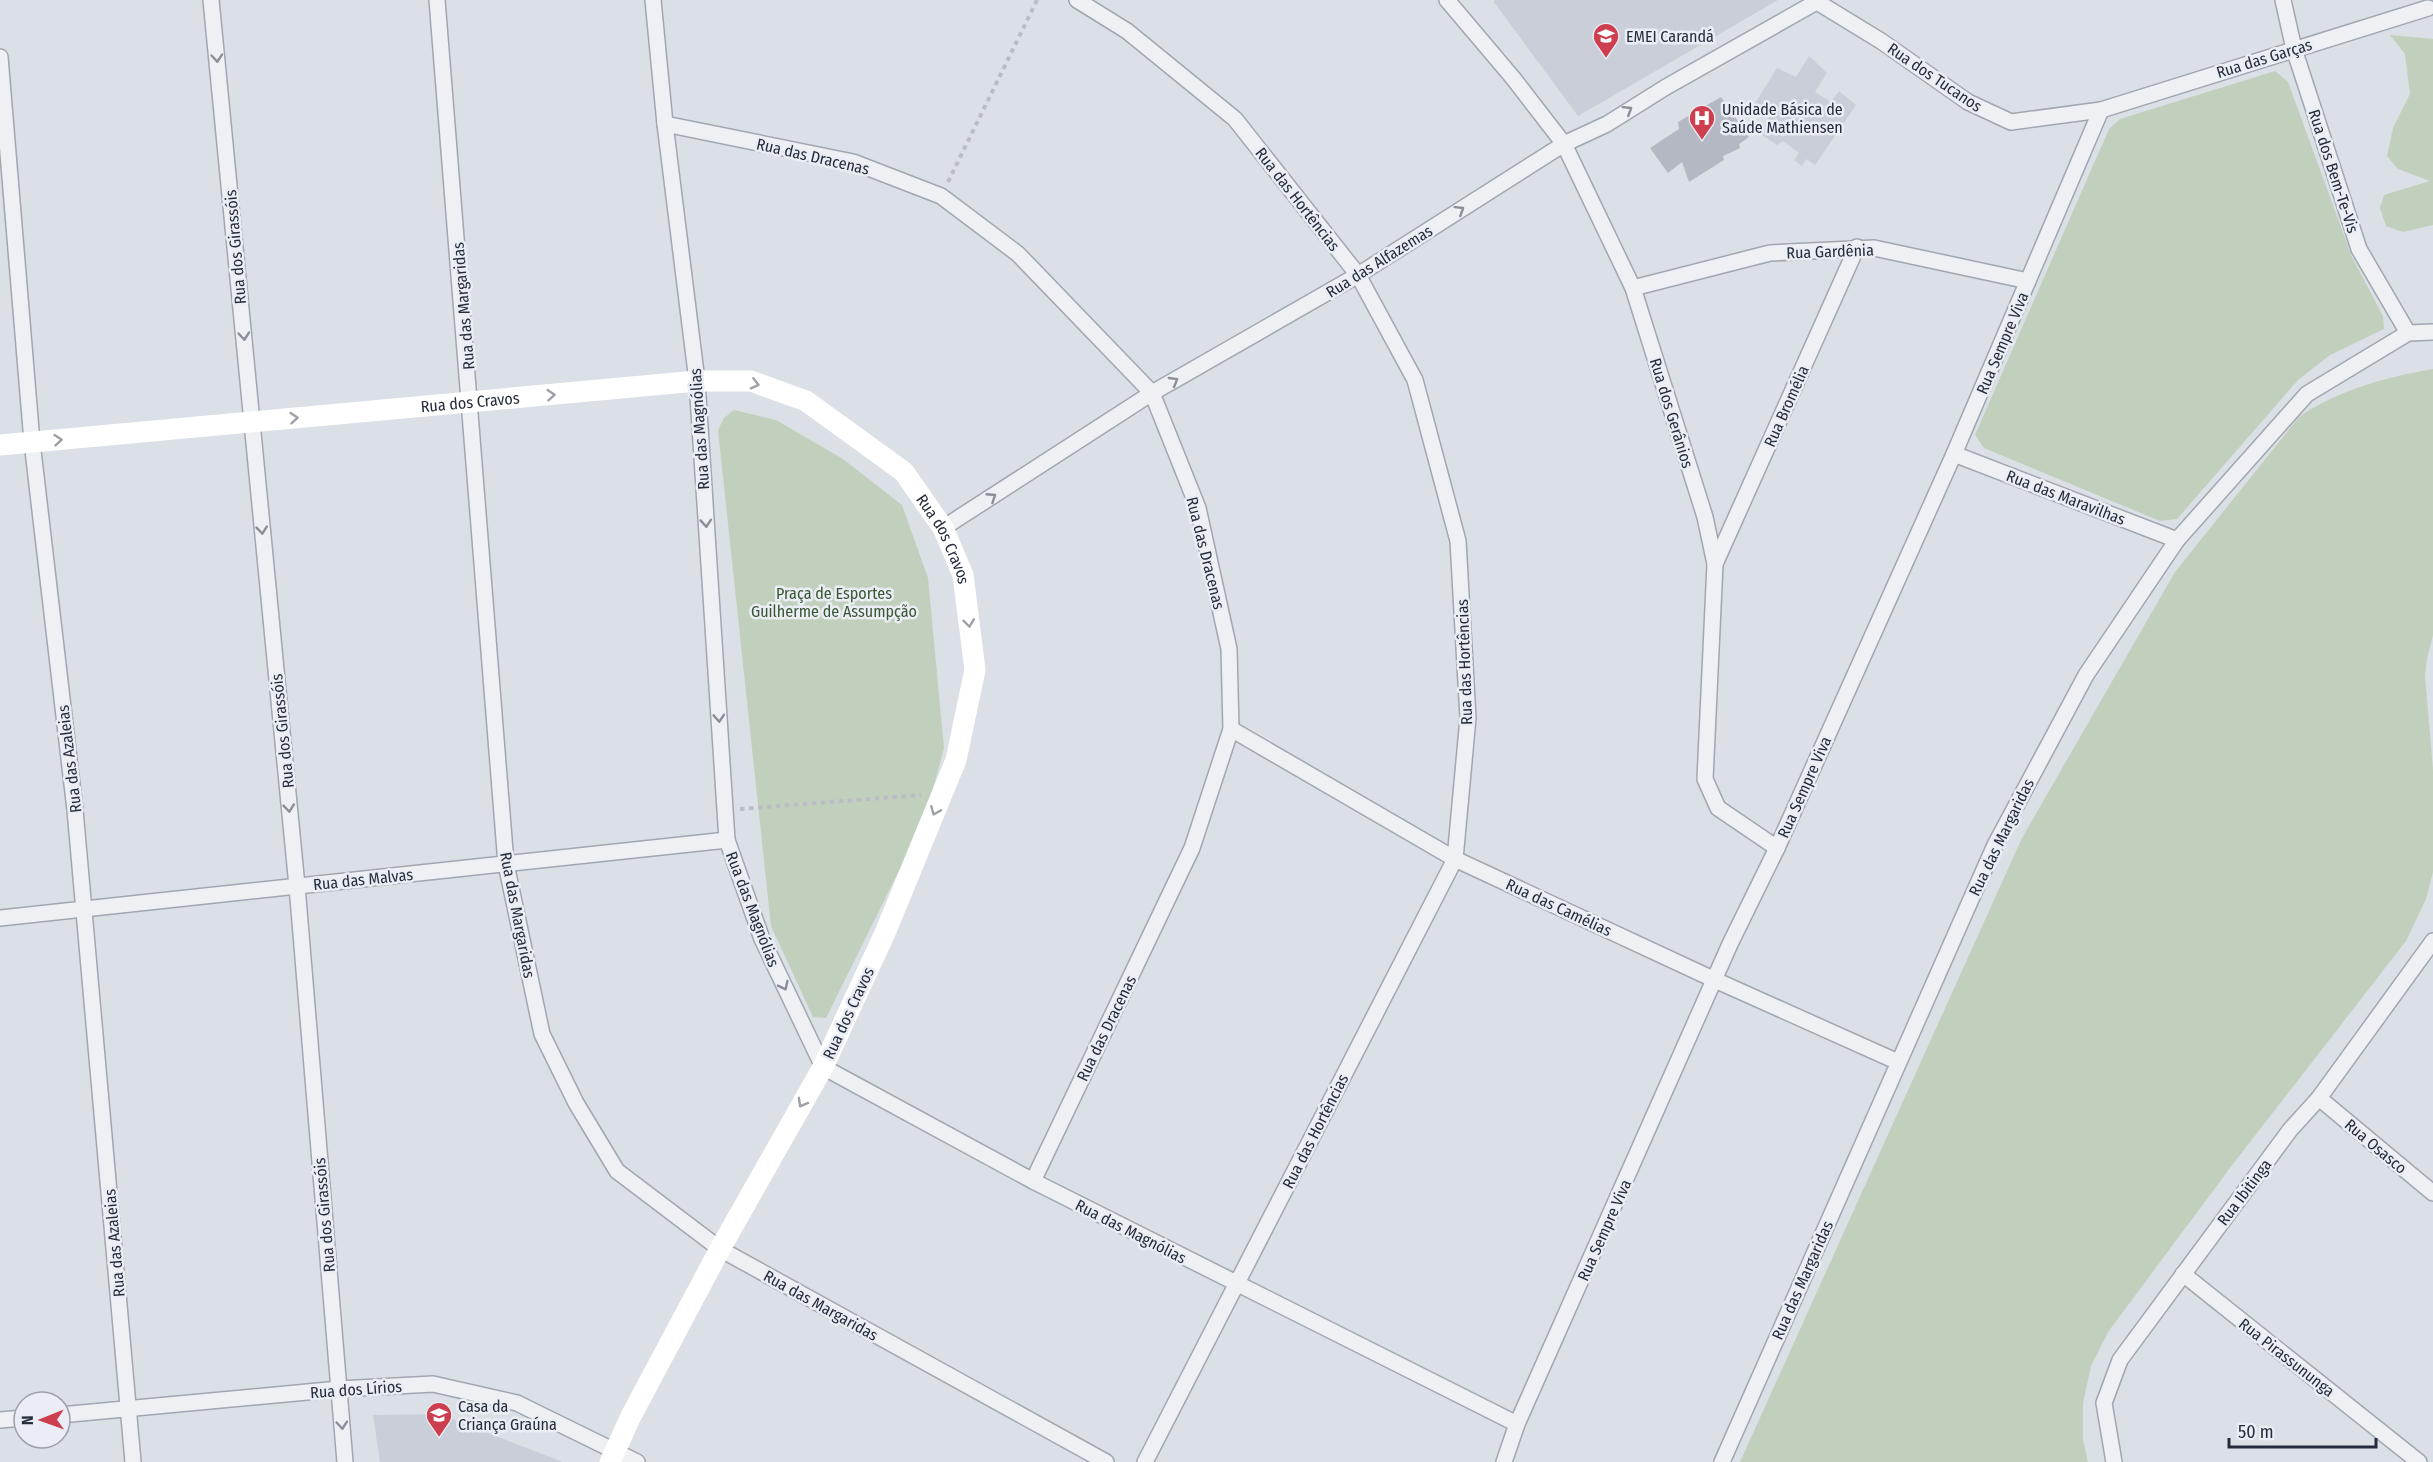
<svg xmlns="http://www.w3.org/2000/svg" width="2433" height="1462" font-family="'Fira Sans Condensed',sans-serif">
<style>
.built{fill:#c9ced8}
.green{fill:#c1d0bc}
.building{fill:#b3b8c2}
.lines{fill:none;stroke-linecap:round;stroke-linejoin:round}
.street-casing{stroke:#a1a6b0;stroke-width:18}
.path{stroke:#babdc4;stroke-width:4;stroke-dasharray:4.5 4.5;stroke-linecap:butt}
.street{stroke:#eef0f4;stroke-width:15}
.secondary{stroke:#fff;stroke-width:21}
.oneway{stroke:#8a8e98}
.oneway2{stroke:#9da0a7}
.labels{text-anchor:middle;stroke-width:5;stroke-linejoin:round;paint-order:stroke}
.poi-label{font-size:16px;fill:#252d3c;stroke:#eaeef4;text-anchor:start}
.street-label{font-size:16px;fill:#252d3c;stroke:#eaeef4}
.park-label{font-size:16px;fill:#395733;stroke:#eaeef4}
</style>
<rect width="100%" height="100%" fill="#dbdfe6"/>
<g class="built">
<path d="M1495,0H1778L1578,116L1494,2Z"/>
<path d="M1809,56L1827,73L1815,92L1831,102L1839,91L1856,105L1815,165L1806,159L1802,166L1794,160L1799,153L1783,141L1777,145L1761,134L1769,116L1754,105L1777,68L1796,77Z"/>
<path d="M439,1414L563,1462H380L373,1415Z"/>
</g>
<g class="green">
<path d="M2390,35L2433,39V225L2403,232L2386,226L2380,208L2384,195L2430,181L2398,169L2387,156L2393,128L2410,94L2405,54Z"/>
<path d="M2275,71L2288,82L2352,257L2383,316L2384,329L2330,355L2298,380L2177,519L2160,521L1984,448L1975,435L2109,129L2120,119Z"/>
<path d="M2433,369V635L2427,659L2425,676L2433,770V872L2426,899L2406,941L2233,1164L2108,1332L2091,1366L2083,1403V1440L2088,1462H1740L2022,838L2175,572L2299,417C2338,390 2387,377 2433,369Z"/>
<path d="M734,410L776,420L843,459L902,505L928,578L944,748L925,818L826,1018L813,1017L771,926L718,430L724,418Z"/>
</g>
<path class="building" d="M1721,97L1749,137L1739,144L1740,148L1723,156L1724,160L1689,182L1682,162L1668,173L1650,148L1679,129L1678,122Z"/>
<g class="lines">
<g class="street-casing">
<g id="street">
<path d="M211,0L297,886L345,1462"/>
<path d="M437,0L506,864L542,1034L576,1103L617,1171L720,1249L1106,1462"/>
<path d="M653,0L665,124L697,381L727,840L762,939L823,1067L1033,1181L1517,1424"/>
<path d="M1077,0L1127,31L1235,119L1358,275L1415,380L1458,541L1468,718L1455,859L1145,1462"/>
<path d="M1447,0L1513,78L1564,144L1633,288L1705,517L1715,564L1705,779L1718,808L1777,848"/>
<path d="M1814,0L1881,41L1968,102L2011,122L2101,110L2428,8"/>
<path d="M2283,0L2294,49L2359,249L2408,333"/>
<path d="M0,57L32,442L75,810L133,1462"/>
<path d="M665,124L853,162L941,196L1018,254L1152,393L1198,508L1229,649L1231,729L1192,848L1033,1181"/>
<path d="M1633,288L1770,253L1874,248L2028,281"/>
<path d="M1954,454L2177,540"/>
<path d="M943,528L1152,393L1358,275L1564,144L1607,124L1666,87L1820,0"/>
<path d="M1715,564L1857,247"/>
<path d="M1231,729L1455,859L1715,980L1898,1062"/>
<path d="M0,918L727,840"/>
<path d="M2319,1098L2433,1193"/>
<path d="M2183,1274L2419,1462"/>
<path d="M60,1415L339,1389L433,1384L517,1403L637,1462"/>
<path d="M0,1420L24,1418"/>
<path d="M1504,1462L1517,1424L1730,944L1777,848L1954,454L2101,110"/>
<path d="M1722,1462L1995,845L2086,675L2177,540L2307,394L2408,333L2433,332"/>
<path d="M2114,1462L2104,1403L2120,1360L2290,1130L2319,1098L2433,941"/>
</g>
</g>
<g class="path">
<path d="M948,182L1037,0"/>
<path d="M740,809L921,795"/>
</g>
<use href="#street" class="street"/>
<path class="secondary" id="s1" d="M0,445L697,381H751L806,401L904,472L943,528L963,575L975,670L956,760L885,933L823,1067L720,1249L631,1416L610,1462"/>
</g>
<defs><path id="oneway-chevron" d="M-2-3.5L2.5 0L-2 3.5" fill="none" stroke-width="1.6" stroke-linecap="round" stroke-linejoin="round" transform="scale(1.5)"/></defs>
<g class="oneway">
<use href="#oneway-chevron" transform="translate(217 58) rotate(85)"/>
<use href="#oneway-chevron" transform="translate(1628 110) rotate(-32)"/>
<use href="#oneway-chevron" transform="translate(1460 210) rotate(-32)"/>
<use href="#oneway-chevron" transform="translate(244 336) rotate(85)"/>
<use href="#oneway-chevron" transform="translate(1174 381) rotate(-30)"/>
<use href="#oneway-chevron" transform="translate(992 497) rotate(-33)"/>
<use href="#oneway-chevron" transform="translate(706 523) rotate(86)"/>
<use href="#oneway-chevron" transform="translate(262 530) rotate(84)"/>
<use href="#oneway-chevron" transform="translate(719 718) rotate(86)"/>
<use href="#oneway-chevron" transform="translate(289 808) rotate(84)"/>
<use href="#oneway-chevron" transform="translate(784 986) rotate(64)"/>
<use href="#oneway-chevron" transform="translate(342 1425) rotate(85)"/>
</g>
<g class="oneway2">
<use href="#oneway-chevron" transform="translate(755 384) rotate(14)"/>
<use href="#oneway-chevron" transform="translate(551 395) rotate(-5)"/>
<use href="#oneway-chevron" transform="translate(294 418) rotate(-5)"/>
<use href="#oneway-chevron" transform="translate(58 440) rotate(-5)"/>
<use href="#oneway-chevron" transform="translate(969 623) rotate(83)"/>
<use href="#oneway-chevron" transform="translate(935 811) rotate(112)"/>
<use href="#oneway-chevron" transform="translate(802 1103) rotate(119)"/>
</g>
<defs>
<g id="school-pin" transform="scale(1.35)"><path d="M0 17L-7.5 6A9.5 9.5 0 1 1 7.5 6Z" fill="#cd3e4f" stroke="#eaeef4"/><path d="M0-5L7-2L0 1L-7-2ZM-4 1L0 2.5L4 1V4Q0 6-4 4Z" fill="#fff"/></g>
<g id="hospital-pin" transform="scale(1.35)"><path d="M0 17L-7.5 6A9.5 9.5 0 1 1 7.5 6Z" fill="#cd3e4f" stroke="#eaeef4"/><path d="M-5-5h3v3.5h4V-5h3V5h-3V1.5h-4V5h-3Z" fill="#fff"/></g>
</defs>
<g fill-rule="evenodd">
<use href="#school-pin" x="1606" y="36"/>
<use href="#hospital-pin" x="1702" y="118"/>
<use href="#school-pin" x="439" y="1415"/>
</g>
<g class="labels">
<g class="poi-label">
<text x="1626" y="42">EMEI Carandá</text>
<text x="1722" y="115">Unidade Básica de<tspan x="1722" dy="18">Saúde Mathiensen</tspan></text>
<text x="458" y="1412">Casa da<tspan x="458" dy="18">Criança Graúna</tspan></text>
</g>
<g class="street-label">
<text transform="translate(2264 58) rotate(-17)" y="6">Rua das Garças</text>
<text transform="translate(1935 77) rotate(34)" y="6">Rua dos Tucanos</text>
<text transform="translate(813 156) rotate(13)" y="6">Rua das Dracenas</text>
<text transform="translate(2334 171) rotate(72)" y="6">Rua dos Bem-Te-Vis</text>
<text transform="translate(1298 199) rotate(52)" y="6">Rua das Hortências</text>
<text transform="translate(235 247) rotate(-95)" y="6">Rua dos Girassóis</text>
<text transform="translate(1830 251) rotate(-2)" y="6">Rua Gardênia</text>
<text transform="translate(1379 261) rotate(-32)" y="6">Rua das Alfazemas</text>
<text transform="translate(463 306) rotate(-95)" y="6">Rua das Margaridas</text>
<text transform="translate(2002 343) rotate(-67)" y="6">Rua Sempre Viva</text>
<text dy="6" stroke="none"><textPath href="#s1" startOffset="472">Rua dos Cravos</textPath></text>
<text transform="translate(1786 406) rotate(-66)" y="6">Rua Bromélia</text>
<text transform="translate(1672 413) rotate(73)" y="6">Rua dos Gerânios</text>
<text transform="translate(699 429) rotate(-94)" y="6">Rua das Magnólias</text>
<text transform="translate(2066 497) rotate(21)" y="6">Rua das Maravilhas</text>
<text dy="6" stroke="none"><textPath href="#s1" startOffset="1012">Rua dos Cravos</textPath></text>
<text transform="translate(1206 553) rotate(76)" y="6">Rua das Dracenas</text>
<text transform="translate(1464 662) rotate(-92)" y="6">Rua das Hortências</text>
<text transform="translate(282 731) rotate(-96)" y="6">Rua dos Girassóis</text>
<text transform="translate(69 759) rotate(-97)" y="6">Rua das Azaleias</text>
<text transform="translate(1804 787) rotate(-66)" y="6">Rua Sempre Viva</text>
<text transform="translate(2001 837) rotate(-64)" y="6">Rua das Margaridas</text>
<text transform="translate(363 879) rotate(-6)" y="6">Rua das Malvas</text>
<text transform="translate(1559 907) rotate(25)" y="6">Rua das Camélias</text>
<text transform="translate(753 909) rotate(69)" y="6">Rua das Magnólias</text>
<text transform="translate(518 915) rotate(79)" y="6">Rua das Margaridas</text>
<text transform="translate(848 1013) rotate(-65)" y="6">Rua dos Cravos</text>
<text transform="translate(1106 1028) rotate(-64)" y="6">Rua das Dracenas</text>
<text transform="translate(1315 1131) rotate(-63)" y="6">Rua das Hortências</text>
<text transform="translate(2376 1146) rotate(40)" y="6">Rua Osasco</text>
<text transform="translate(2244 1192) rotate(-53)" y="6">Rua Ibitinga</text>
<text transform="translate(324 1215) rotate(-95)" y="6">Rua dos Girassóis</text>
<text transform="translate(1604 1230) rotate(-66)" y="6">Rua Sempre Viva</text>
<text transform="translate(1131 1231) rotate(27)" y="6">Rua das Magnólias</text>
<text transform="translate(114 1243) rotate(-95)" y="6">Rua das Azaleias</text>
<text transform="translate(1802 1280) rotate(-66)" y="6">Rua das Margaridas</text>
<text transform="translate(821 1305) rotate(29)" y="6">Rua das Margaridas</text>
<text transform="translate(2287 1357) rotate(38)" y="6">Rua Pirassununga</text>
<text transform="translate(356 1389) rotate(-4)" y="6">Rua dos Lírios</text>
</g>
<g class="park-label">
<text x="834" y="599">Praça de Esportes<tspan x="834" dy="18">Guilherme de Assumpção</tspan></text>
</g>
</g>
<g transform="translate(42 1420) rotate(269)"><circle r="28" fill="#eaeef4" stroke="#9ba1aa" stroke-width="1.5"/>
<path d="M0-4.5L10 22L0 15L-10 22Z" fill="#cd3e4f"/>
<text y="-9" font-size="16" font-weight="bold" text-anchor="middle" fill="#252d3c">N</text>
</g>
<path d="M2229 1438v9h147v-9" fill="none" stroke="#252d3c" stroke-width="3"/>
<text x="2238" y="1438" font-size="18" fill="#252d3c" stroke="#eaeef4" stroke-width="4.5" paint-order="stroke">50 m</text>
</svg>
